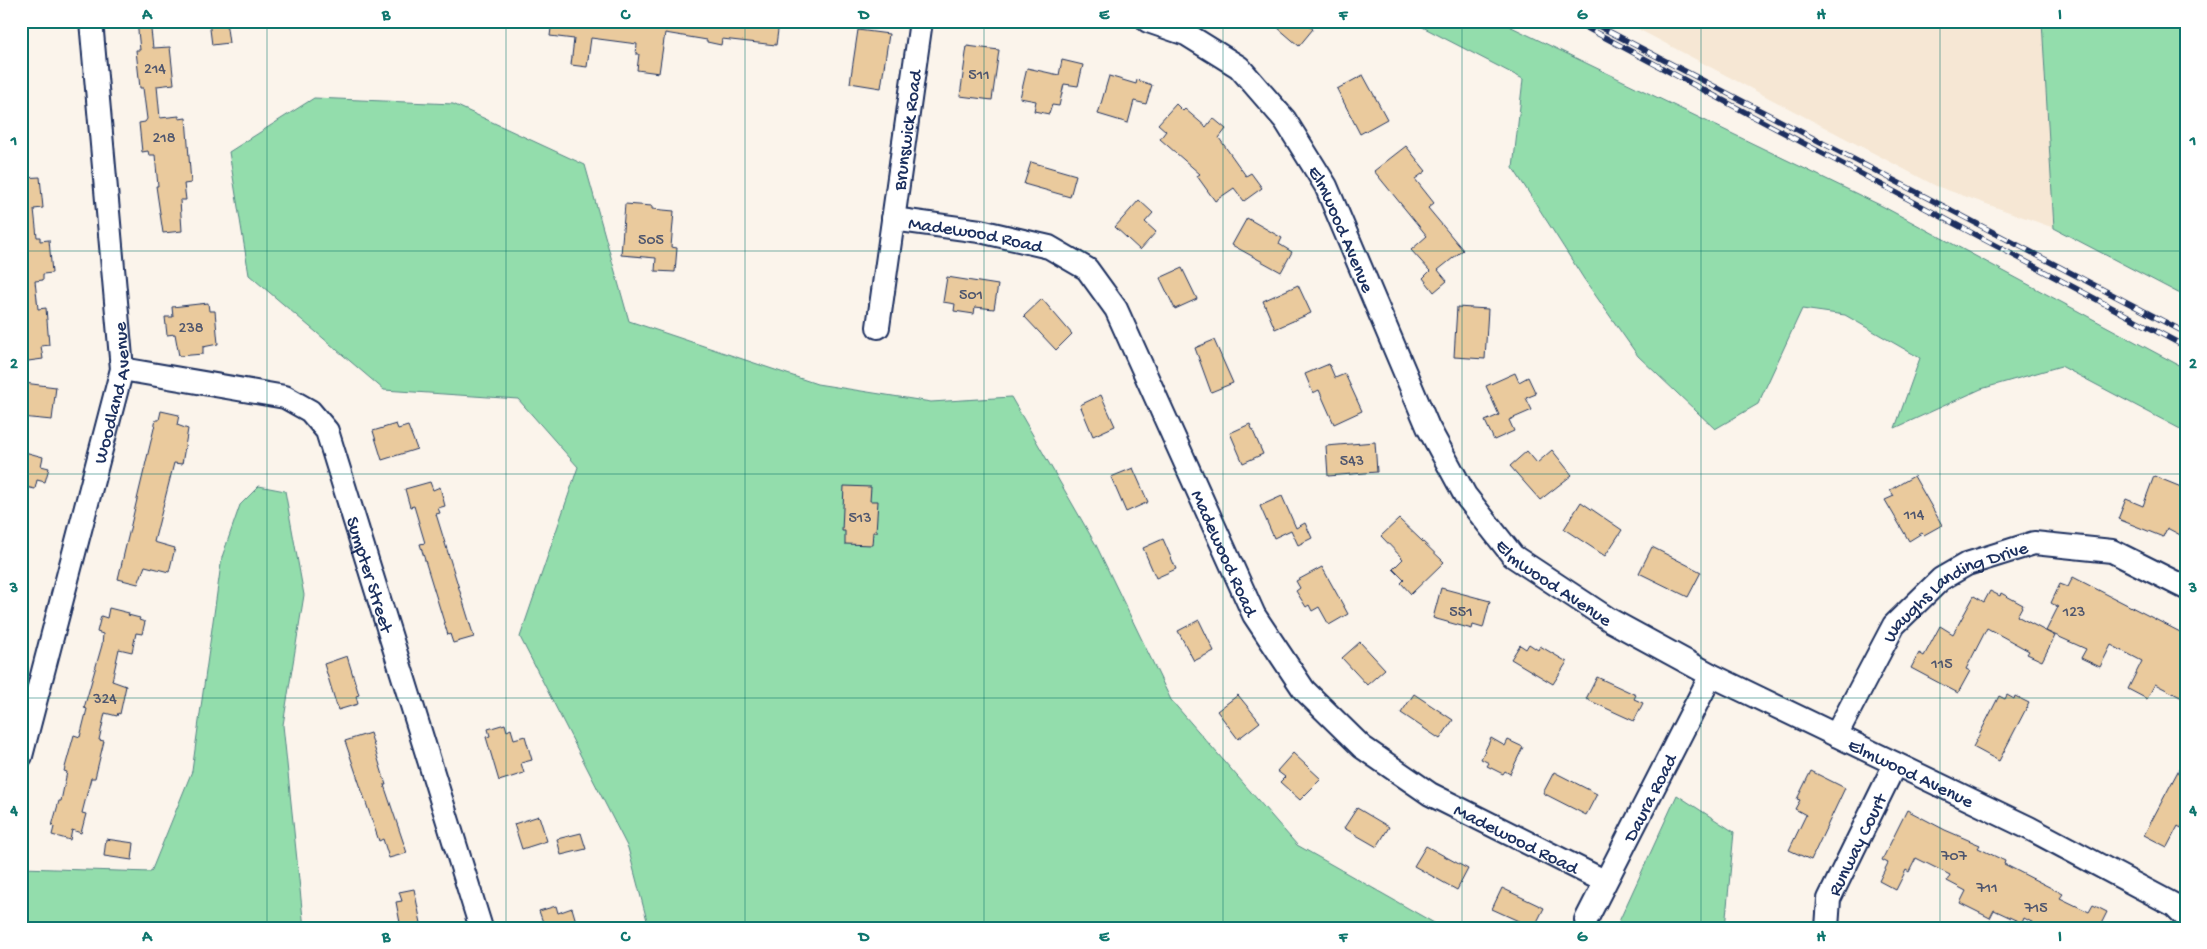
<svg xmlns="http://www.w3.org/2000/svg" width="2207" height="949" font-family="'Gochi Hand',sans-serif">
<style>
.built{fill:#f6e7d4}
.green{fill:#93ddac;stroke:#578685}
.building{fill:#eaca9d;stroke:#1b2f5e}
.lines{fill:none;stroke-linecap:round;stroke-linejoin:round}
.minor-casing{stroke:#1b2f5e;stroke-width:26}
.minor{stroke:#fff;stroke-width:22}
.rail-casing{stroke:#1b2f5e;stroke-width:5.5}
.rail{stroke:#fff;stroke-width:4;stroke-dasharray:11;stroke-linecap:butt}
.grid{fill:none;stroke:#0f766e;stroke-width:1;stroke-opacity:0.55}
.labels{text-anchor:middle;stroke-width:5;stroke-linejoin:round;paint-order:stroke}
.number-label{font-size:16px;fill:#4f566e}
.street-label{font-size:19px;fill:#1b2f5e;stroke:#fff}
.neatline{fill:none;stroke:#0f766e;stroke-width:2}
.grid-label{font-size:16px;text-anchor:middle;font-weight:bold;fill:#0f766e}
</style>
<rect width="100%" height="100%" fill="#fbf4eb"/>
<filter id="ink" filterUnits="userSpaceOnUse"><feTurbulence type="fractalNoise" baseFrequency=".02" numOctaves="2"/><feDisplacementMap in="SourceGraphic" scale="10" xChannelSelector="R" yChannelSelector="G"/><feConvolveMatrix kernelMatrix="1 2 1 2 8 2 1 2 1" color-interpolation-filters="sRGB"/></filter>
<g filter="url(#ink)">
<path class="built" d="M1623,21H2042L2054,228L1936,186Z"/>
<g class="green">
<path d="M1411,21H1499L1882,206L2186,369V432L2061,366L1981,389L1895,428L1920,358L1845,315L1802,309L1758,404L1715,429L1638,356L1584,279L1513,168L1523,79Z"/>
<path d="M2042,21H2186V297L2054,228Z"/>
<path d="M314,98L453,104L585,165L629,321L817,384L931,402L1011,397L1096,545L1171,700L1297,845L1443,928H649L628,848L520,637L578,467L518,399L384,390L249,275L229,152Z"/>
<path d="M259,486L285,491L304,595L283,725L304,928H25L22,868L151,872L192,771L222,557L240,505Z"/>
<path d="M1677,795L1734,832L1725,928H1616Z"/>
</g>
<g class="building">
<path d="M137,21H150L153,48L170,47L174,84L157,86L160,118L179,116V119L186,118L191,183L184,184L186,200H180L182,231L163,233L156,186H158L155,155H149L148,151L142,152L139,123L145,122L147,119L143,88H140L136,50H140Z"/>
<path d="M209,21H226L229,43L212,45Z"/>
<path d="M552,21H761L779,23L776,45L722,39L721,45L707,42V40L665,33L659,73L637,70L639,54H636L637,44L591,38L587,67L571,65L574,39L550,36Z"/>
<path d="M1270,21H1303L1313,29L1299,46Z"/>
<path d="M858,30L889,34L881,88L850,83Z"/>
<path d="M967,46L999,50L992,100L960,96Z"/>
<path d="M1062,60L1083,65L1078,86L1064,84L1059,106L1052,105L1049,114L1034,111L1036,101L1020,98L1027,68L1059,75Z"/>
<path d="M1363,75L1387,119L1360,134L1337,89Z"/>
<path d="M1109,76L1136,84L1137,80L1152,85L1146,104L1134,101L1128,123L1098,114Z"/>
<path d="M1176,104L1183,111L1185,109L1206,127L1213,118L1226,129L1219,138L1246,176L1251,173L1262,188L1244,201L1234,188L1215,201L1197,176L1200,174L1160,139L1166,131L1158,124Z"/>
<path d="M1406,146L1426,171L1415,179L1434,203L1428,208L1463,250L1438,270L1447,281L1434,292L1423,278L1430,271L1411,250L1427,236L1374,171Z"/>
<path d="M1031,162L1076,175L1070,197L1024,184Z"/>
<path d="M40,177L43,208L34,209L37,237H40V241L49,240L52,273L43,274V280L35,281L38,309L46,308L49,345L41,346L43,359L21,362V348H25L21,312V178Z"/>
<path d="M1139,200L1153,213L1145,222L1156,232L1140,250L1115,227Z"/>
<path d="M625,204L652,206V209L674,211L671,247L677,248L675,272L655,271L656,258L621,255Z"/>
<path d="M1247,218L1282,238L1279,244L1292,252L1281,272L1232,245Z"/>
<path d="M1182,268L1197,299L1175,309L1160,278Z"/>
<path d="M947,277L998,285L994,309L975,307L974,314L954,311L955,304L943,302Z"/>
<path d="M1298,285L1311,313L1275,329L1263,301Z"/>
<path d="M1042,299L1072,334L1056,350L1024,316Z"/>
<path d="M208,303L209,311H215L218,344L203,347V354L179,356L175,334L167,335L165,317H173L172,307Z"/>
<path d="M1457,307L1488,309L1485,359L1454,357Z"/>
<path d="M1214,340L1233,383L1211,392L1195,348Z"/>
<path d="M1329,364L1335,378L1345,374L1362,411L1334,424L1319,390L1313,393L1305,374Z"/>
<path d="M1515,373L1519,382L1528,377L1536,394L1526,398L1532,410L1509,420L1514,431L1494,440L1485,421L1499,415L1486,386Z"/>
<path d="M24,383L56,387L52,420L21,417V384Z"/>
<path d="M1101,395L1115,426L1093,436L1080,405Z"/>
<path d="M161,411L179,415L177,425L188,429L182,464L174,463L154,542L175,548L169,572L145,566L138,584L118,579L156,420H159Z"/>
<path d="M396,424L398,429L408,426L417,449L382,460L373,431Z"/>
<path d="M1250,424L1263,454L1243,463L1230,433Z"/>
<path d="M1375,442L1377,472L1328,476L1326,446Z"/>
<path d="M1552,450L1572,475L1540,500L1510,466L1527,451L1537,463Z"/>
<path d="M21,451L43,457L41,466L49,468L45,482L37,480L35,489L21,486Z"/>
<path d="M1133,468L1148,502L1126,512L1111,477Z"/>
<path d="M1914,476L1942,525L1924,535L1922,533L1909,541L1885,500L1894,496L1890,490Z"/>
<path d="M2154,476L2186,489V538L2167,528L2163,537L2118,519L2126,499L2143,506Z"/>
<path d="M430,482L433,490L440,487L445,506L438,508L440,513L436,514L474,637L453,643L450,634L448,635L420,544L425,543L414,506L410,507L405,489Z"/>
<path d="M844,486L871,487L870,501H878L876,532H873L872,545L845,544V531H842Z"/>
<path d="M1282,496L1296,528L1305,523L1312,538L1298,545L1291,530L1274,538L1260,506Z"/>
<path d="M1581,502L1622,530L1605,556L1564,529Z"/>
<path d="M1399,519L1444,562L1411,594L1401,583L1404,580L1393,569L1403,559L1381,536Z"/>
<path d="M1163,539L1176,569L1156,578L1143,548Z"/>
<path d="M1652,547L1701,572L1688,597L1639,573Z"/>
<path d="M1322,567L1348,614L1329,625L1319,607L1312,611L1309,605L1306,607L1296,591L1300,588L1296,581Z"/>
<path d="M2073,577L2186,635V700L2155,684L2147,699L2128,689L2142,661L2111,645L2100,667L2081,658L2086,649L2046,631L2058,607L2051,603L2060,584L2068,587Z"/>
<path d="M1441,588L1490,601L1483,628L1473,625L1472,629L1433,618Z"/>
<path d="M1990,591L2000,596L2001,593L2023,605L2017,616L2055,636L2042,661L2027,654L2029,651L1987,628L1966,669L1970,671L1958,693L1911,668L1919,653L1924,656L1940,626L1953,634L1974,596L1984,602Z"/>
<path d="M109,608L129,613L128,615L140,618L139,620L145,622L142,634L136,633L132,652L119,649L112,681L126,686L120,714L118,713L117,716L105,713L99,740L104,741L95,778H91L82,813L86,814L81,833L72,830L70,840L52,835L54,827L52,826L59,801H61L67,772L64,771L74,735L80,737L87,709L84,708L102,645L103,634L97,632L101,616L107,618Z"/>
<path d="M1199,620L1214,651L1194,661L1178,631Z"/>
<path d="M1360,642L1385,669L1367,685L1342,658Z"/>
<path d="M1529,644L1538,650L1540,646L1567,662L1553,684L1511,659L1520,645L1526,649Z"/>
<path d="M347,656L359,695L356,696L358,704L338,710L324,664Z"/>
<path d="M1597,677L1636,695L1634,699L1643,703L1634,721L1586,699Z"/>
<path d="M1414,694L1453,720L1440,739L1401,713Z"/>
<path d="M1238,695L1260,722L1238,739L1217,711Z"/>
<path d="M2007,695L2014,699L2015,696L2029,703L1999,761L1973,747L1999,696L2005,699Z"/>
<path d="M505,724L507,731L511,729L514,739L525,736L532,760L521,763L524,773L499,781L486,737L490,736L488,729Z"/>
<path d="M370,733L386,785H384L407,853L389,858L383,839L379,841L345,741Z"/>
<path d="M1491,738L1505,746L1508,740L1523,747L1510,774L1505,771L1503,774L1487,766L1489,763L1481,759Z"/>
<path d="M1293,753L1321,779L1300,800L1280,782L1285,777L1277,771Z"/>
<path d="M2186,756V818L2181,828L2178,826L2167,847L2144,835Z"/>
<path d="M1811,771L1845,788L1811,860L1789,850L1806,815L1795,809L1800,800L1797,799Z"/>
<path d="M1554,772L1597,794L1586,815L1543,793Z"/>
<path d="M1357,808L1389,827L1377,847L1344,828Z"/>
<path d="M1907,810L1945,830L1980,845L1978,848L2005,861L2004,864L2063,894L2060,898L2089,912L2093,905L2107,912L2099,928H2043L2024,918L2022,923L1994,910L1990,918L1960,903L1966,891L1947,881L1950,875L1916,858L1909,872L1906,870L1896,890L1879,881L1888,863L1882,860Z"/>
<path d="M539,816L547,841L522,849L514,824Z"/>
<path d="M581,833L586,849L561,855L557,839Z"/>
<path d="M106,839L134,843L132,860L104,856Z"/>
<path d="M1426,846L1468,869L1457,890L1414,866Z"/>
<path d="M1502,888L1544,908L1534,928L1492,909Z"/>
<path d="M414,889L422,928H401L396,902L402,901L399,892Z"/>
<path d="M556,906L558,913L572,908L577,925L568,928H545L539,911Z"/>
</g>
<g class="lines">
<g class="minor-casing">
<g id="minor">
<path id="s1" d="M1148,21L1186,34L1239,67L1285,120L1326,186L1428,427L1465,495L1513,556L1610,620L1711,675L2029,828L2174,905L2186,917"/>
<path id="s2" d="M893,219L980,231L1049,247L1087,269L1116,309L1254,615L1304,690L1362,747L1430,794L1604,881"/>
<path id="s3" d="M878,327L921,21"/>
<path id="s4" d="M122,369L285,397L310,411L327,431L481,928"/>
<path id="s5" d="M1836,735L1894,625L1941,579L1967,564L2034,543L2112,551L2186,588"/>
<path id="s6" d="M21,756L122,369L91,21"/>
<path id="s7" d="M1586,920L1711,675"/>
<path id="s8" d="M1827,928L1829,899L1895,764"/>
</g>
</g>
<use href="#minor" class="minor"/>
<g class="rail-casing">
<g id="rail">
<path d="M1574,21L2186,347"/>
<path d="M1589,21L2186,333"/>
</g>
</g>
<use href="#rail" class="rail"/>
</g>
</g>
<path class="grid" d="M267,21V928M506,21V928M745,21V928M984,21V928M1223,21V928M1462,21V928M1701,21V928M1940,21V928M21,251H2186M21,474H2186M21,698H2186"/>
<g class="labels">
<g class="number-label">
<text x="155" y="73">214</text>
<text x="979" y="79">511</text>
<text x="164" y="142">218</text>
<text x="651" y="244">505</text>
<text x="971" y="299">501</text>
<text x="191" y="332">238</text>
<text x="1352" y="465">543</text>
<text x="1914" y="519">114</text>
<text x="860" y="522">513</text>
<text x="1461" y="616">551</text>
<text x="2074" y="616">123</text>
<text x="1942" y="668">115</text>
<text x="105" y="703">324</text>
<text x="1954" y="860">707</text>
<text x="1987" y="892">711</text>
<text x="2036" y="912">715</text>
</g>
<g class="street-label">
<text dy="7" stroke="none"><textPath href="#s3" startOffset="199">Brunswick Road</textPath></text>
<text dy="7" stroke="none"><textPath href="#s1" startOffset="296">Elmwood Avenue</textPath></text>
<text dy="7" stroke="none"><textPath href="#s2" startOffset="84">Madewood Road</textPath></text>
<text dy="7" stroke="none"><textPath href="#s6" startOffset="375">Woodland Avenue</textPath></text>
<text dy="7" stroke="none"><textPath href="#s2" startOffset="519">Madewood Road</textPath></text>
<text dy="7" stroke="none"><textPath href="#s4" startOffset="370">Sumpter Street</textPath></text>
<text dy="7" stroke="none"><textPath href="#s1" startOffset="716">Elmwood Avenue</textPath></text>
<text dy="7" stroke="none"><textPath href="#s5" startOffset="195">Waughs Landing Drive</textPath></text>
<text dy="7" stroke="none"><textPath href="#s1" startOffset="1121">Elmwood Avenue</textPath></text>
<text dy="7" stroke="none"><textPath href="#s7" startOffset="138">Daura Road</textPath></text>
<text dy="7" stroke="none"><textPath href="#s2" startOffset="939">Madewood Road</textPath></text>
<text dy="7" stroke="none"><textPath href="#s8" startOffset="90">Runway Court</textPath></text>
</g>
</g>
<rect width="2207" height="949" fill="none" stroke="#fff" stroke-width="55"/>
<rect x="28" y="28" width="2152" height="894" class="neatline"/>
<g class="grid-label">
<text x="147" y="19">A</text>
<text x="386" y="19">B</text>
<text x="625" y="19">C</text>
<text x="864" y="19">D</text>
<text x="1104" y="19">E</text>
<text x="1343" y="19">F</text>
<text x="1582" y="19">G</text>
<text x="1821" y="19">H</text>
<text x="2060" y="19">I</text>
<text x="14" y="145">1</text>
<text x="2193" y="145">1</text>
<text x="14" y="368">2</text>
<text x="2193" y="368">2</text>
<text x="14" y="592">3</text>
<text x="2193" y="592">3</text>
<text x="14" y="815">4</text>
<text x="2193" y="815">4</text>
<text x="147" y="941">A</text>
<text x="386" y="941">B</text>
<text x="625" y="941">C</text>
<text x="864" y="941">D</text>
<text x="1104" y="941">E</text>
<text x="1343" y="941">F</text>
<text x="1582" y="941">G</text>
<text x="1821" y="941">H</text>
<text x="2060" y="941">I</text>
</g>
</svg>
